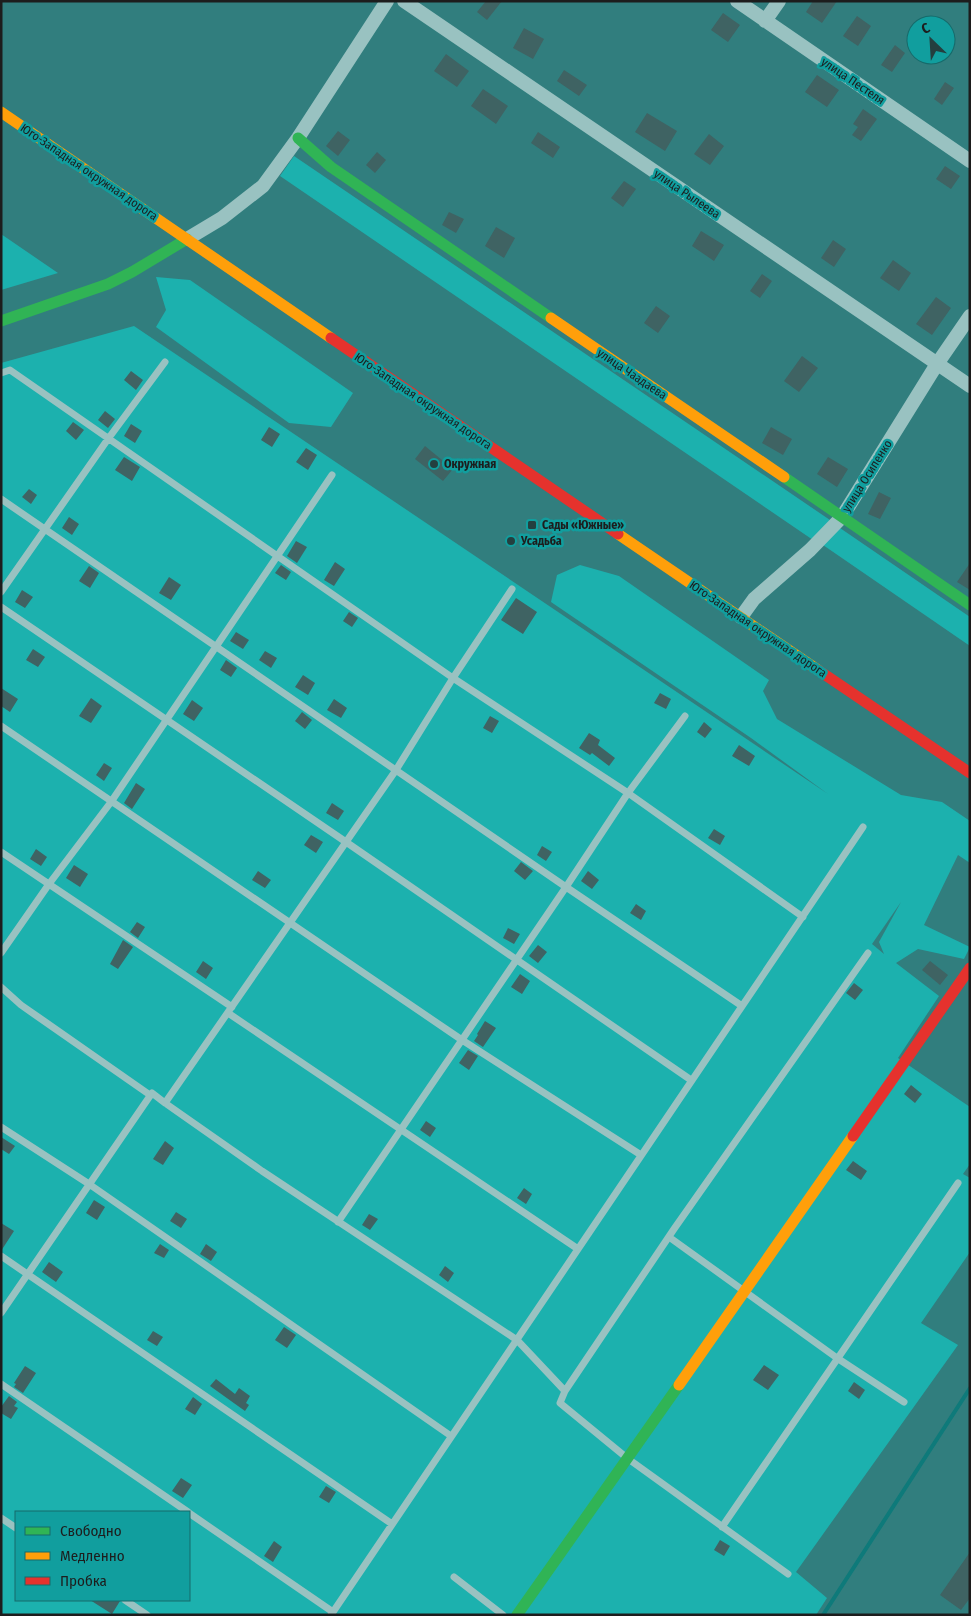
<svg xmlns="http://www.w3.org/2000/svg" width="971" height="1616" font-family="'Fira Sans Condensed',sans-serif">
<rect width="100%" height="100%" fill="#317e7e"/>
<path fill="#1cb1ae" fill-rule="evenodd" d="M294,156L830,520L813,540L280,176Z
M1,234L58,273L1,290Z
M156,277L190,280L353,393L331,427L289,423L156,327L166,310Z
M134,326L828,794L751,738L551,602L557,575L580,565L619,576L769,680L763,691L777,719L901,795L942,802L970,821V863L958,855L924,925L970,947L964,959L918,949L896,963L939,996L898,1058L970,1107V1164L963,1174L970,1178V1252L921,1323L958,1345L796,1572L827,1598L816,1615H1V363ZM901,902L879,942L884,954L872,944ZM16,1512H189V1600H16Z
M840,528L970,617V646L823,545Z"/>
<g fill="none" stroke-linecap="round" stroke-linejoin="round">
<path stroke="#0e7a7a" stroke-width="4" d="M823,1615L970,1388"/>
</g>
<path fill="#3f6363" d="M486,1H502L487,20L477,12Z
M813,1H837L822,23L806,12Z
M723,13L740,25L728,42L711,30Z
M857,16L871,26L858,46L843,36Z
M524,28L544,39L533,59L513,48Z
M895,45L905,53L892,72L881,65Z
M446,54L469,71L457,87L434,71Z
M564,70L587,85L579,96L557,81Z
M817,75L839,90L827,107L805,92Z
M945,82L954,88L942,105L934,99Z
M483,89L508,106L496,124L471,106Z
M863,109L877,119L861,141L852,135L858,127L853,124Z
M647,113L677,131L665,151L635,132Z
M338,131L350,140L338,156L326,146Z
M538,132L560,147L553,158L531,143Z
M709,134L724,146L710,165L694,154Z
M377,152L386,160L375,173L366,165Z
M945,166L960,176L951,189L936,179Z
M624,181L636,189L623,207L611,198Z
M449,212L464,219L456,233L442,225Z
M496,227L515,238L504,258L485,246Z
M701,231L724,245L714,261L692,246Z
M833,240L846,249L834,267L821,258Z
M893,260L911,273L899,291L880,278Z
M762,274L772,281L760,298L750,291Z
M936,297L951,308L932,335L916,324Z
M656,306L670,316L658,333L644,323Z
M802,356L818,368L799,392L784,381Z
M131,371L143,380L136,390L124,380Z
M105,411L115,419L108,428L98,420Z
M73,422L84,430L76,440L66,431Z
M131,424L142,431L135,443L124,436Z
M269,427L280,434L272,447L261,440Z
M771,427L792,439L783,455L762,443Z
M425,446L453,469L443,481L415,459Z
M306,448L317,455L308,470L296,462Z
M124,457L140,467L132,481L115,470Z
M828,457L848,469L837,487L817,474Z
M29,489L37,495L31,504L22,497Z
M879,492L891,498L880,519L868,514Z
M69,517L79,524L72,535L62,528Z
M296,541L307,547L297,563L287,556Z
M335,562L345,569L334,586L324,580Z
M970,563V590L957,582Z
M281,565L291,572L286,580L275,573Z
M89,566L99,573L90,588L79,581Z
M169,577L181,585L171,600L159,593Z
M22,590L33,597L25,608L15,602Z
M516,598L537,612L523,634L501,620Z
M349,612L358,618L352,627L343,621Z
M236,632L249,640L243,649L230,641Z
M33,649L45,657L38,667L26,660Z
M265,651L277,658L271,668L259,660Z
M226,660L237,668L231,677L220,670Z
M303,675L315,683L308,695L295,687Z
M1,688L18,699L10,712L1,706Z
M660,693L671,699L666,709L654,703Z
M91,698L102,706L91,723L79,716Z
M334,699L347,708L341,718L327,710Z
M192,700L203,708L194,721L183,714Z
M302,712L312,720L305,729L295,721Z
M490,716L499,721L492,733L483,728Z
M704,722L712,729L705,738L697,732Z
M589,733L600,740L598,745L615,758L609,766L592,753L590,755L579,748Z
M739,745L755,756L749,766L732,756Z
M104,763L112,768L104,781L96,775Z
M136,783L145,789L132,809L124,803Z
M332,803L344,811L338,820L326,813Z
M714,829L725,836L720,845L708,838Z
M311,835L323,842L316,853L304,845Z
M542,846L552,852L546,861L537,855Z
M36,849L47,857L41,866L30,859Z
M521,862L533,871L525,880L514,871Z
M74,865L88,874L80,887L66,878Z
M258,871L271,880L265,888L252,880Z
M588,871L599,880L592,889L581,881Z
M636,904L646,911L641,920L630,913Z
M137,922L145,927L138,938L130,932Z
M508,928L520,934L514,944L503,938Z
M123,940L133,947L118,969L110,964Z
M538,945L547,952L538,963L529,956Z
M203,961L213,968L206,979L196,972Z
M930,961L948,975L940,985L922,970Z
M520,974L530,981L522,994L511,987Z
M854,983L863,990L855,1000L846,993Z
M485,1021L496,1028L483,1047L474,1041L478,1035L477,1034Z
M468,1050L478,1056L469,1070L459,1063Z
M911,1085L922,1094L915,1103L904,1094Z
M426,1121L436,1128L430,1137L420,1130Z
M1,1137L15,1146L9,1154L1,1149Z
M165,1141L174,1148L163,1165L153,1159Z
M853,1161L867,1171L861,1180L846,1170Z
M524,1188L532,1194L526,1204L517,1198Z
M94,1200L105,1207L97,1220L86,1213Z
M176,1212L187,1219L181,1228L170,1221Z
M369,1214L378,1219L370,1230L362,1225Z
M1,1223L14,1231L1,1251Z
M160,1244L169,1250L164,1258L154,1253Z
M206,1244L217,1252L211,1261L200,1254Z
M49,1262L63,1272L56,1282L42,1272Z
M445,1266L454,1273L448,1282L439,1275Z
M284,1327L296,1335L287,1348L275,1340Z
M153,1331L163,1337L157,1346L147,1340Z
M764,1365L779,1375L768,1390L753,1380Z
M25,1366L36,1373L23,1393L14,1387L16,1384L14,1383Z
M216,1379L235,1394L239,1388L250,1396L246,1403L249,1405L245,1411L210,1386Z
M854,1382L865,1390L859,1399L848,1391Z
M9,1396L17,1402L14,1406L18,1408L11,1419L1,1413V1407Z
M193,1397L202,1404L195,1415L185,1409Z
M181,1478L192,1485L183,1498L172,1491Z
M326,1486L336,1492L329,1503L319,1497Z
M720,1540L730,1546L724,1556L714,1550Z
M274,1541L282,1547L273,1562L264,1556Z
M970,1552V1598L961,1610L940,1595Z
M90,1600H120V1601L112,1614Z"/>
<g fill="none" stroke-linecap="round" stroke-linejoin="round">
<path stroke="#99c2c1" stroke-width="7" d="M1,373L10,370L453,678L628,793L803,917
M1,499L566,887L628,793L685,716
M1,592L108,439L165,362
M1,607L346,842L691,1080
M1,726L462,1040L641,1155
M1,852L232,1007
M1,953L49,884L111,802L332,475
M1,987L21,1005L150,1095
M228,1013L578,1249
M165,1103L262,1171L517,1340L565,1391L560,1403L627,1458L788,1574
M1,1127L89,1184L451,1436
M338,1222L566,887L742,1006
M669,1237L837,1358L904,1402
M1,1256L392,1524
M1,1313L152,1093L165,1103L396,770L453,678L512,589
M1,1384L188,1512
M565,1391L674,1229L868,953
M189,1513L333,1612
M1,1518L16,1528
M722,1527L958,1183
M454,1577L503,1615
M125,1600L147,1615
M331,1615L863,827"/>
<path stroke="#99c2c1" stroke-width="14" d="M404,1L970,386
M737,1L970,161
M765,21L779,1
M187,239L222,218L263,186L298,138L387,1
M741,617L754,599L810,550L842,517L937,364L970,316"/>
<path stroke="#30b455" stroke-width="11" d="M298,138L331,167L551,318
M1,321L108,284L132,272L187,239
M784,477L970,605
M517,1615L679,1385"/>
<path stroke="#ff9f0a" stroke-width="11" d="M1,112L331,338
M551,318L784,477
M618,534L818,670
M679,1385L853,1136"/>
<path stroke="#e5322d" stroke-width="11" d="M331,338L618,534
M818,670L970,773
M853,1136L970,968"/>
</g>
<g fill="#243f3f" stroke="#119e9e" stroke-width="2">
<circle cx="434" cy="464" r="5"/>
<rect x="527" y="520" width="10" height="10" rx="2.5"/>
<circle cx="511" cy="541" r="5"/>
</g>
<g text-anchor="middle" stroke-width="5" stroke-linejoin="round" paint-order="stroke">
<g font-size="12" fill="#1d1d1d" stroke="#119e9e">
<text transform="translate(853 81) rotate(34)" y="4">улица Пестеля</text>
<text transform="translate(89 172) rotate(34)" y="4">Юго-Западная окружная дорога</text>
<text transform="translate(687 194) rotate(34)" y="4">улица Рылеева</text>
<text transform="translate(632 374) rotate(34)" y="4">улица Чаадаева</text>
<text transform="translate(423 401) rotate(34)" y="4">Юго-Западная окружная дорога</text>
<text transform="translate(867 476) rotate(-58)" y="4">улица Осипенко</text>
<text transform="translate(758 629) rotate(34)" y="4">Юго-Западная окружная дорога</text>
</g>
<g font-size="12" font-weight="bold" fill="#1d1d1d" stroke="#119e9e" text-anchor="start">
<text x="444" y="468">Окружная</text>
<text x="542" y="529">Сады «Южные»</text>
<text x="521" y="545">Усадьба</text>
</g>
</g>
<rect width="971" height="1616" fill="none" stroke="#1d1d1d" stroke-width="5"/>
<rect x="15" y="1511" width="175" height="90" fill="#119e9e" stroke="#166a6a"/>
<rect x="25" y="1527" width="25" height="8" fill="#30b455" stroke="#166a6a"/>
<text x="60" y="1536" font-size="15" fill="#1d1d1d">Свободно</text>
<rect x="25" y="1552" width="25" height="8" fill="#ff9f0a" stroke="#166a6a"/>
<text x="60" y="1561" font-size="15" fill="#1d1d1d">Медленно</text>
<rect x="25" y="1577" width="25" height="8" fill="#e5322d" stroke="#166a6a"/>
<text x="60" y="1586" font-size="15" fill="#1d1d1d">Пробка</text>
<g transform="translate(931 40) rotate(335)"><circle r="24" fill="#119e9e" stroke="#166a6a"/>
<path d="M0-4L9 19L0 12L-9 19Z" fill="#243f3f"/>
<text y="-8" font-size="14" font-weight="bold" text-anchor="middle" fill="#1d1d1d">С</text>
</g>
</svg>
